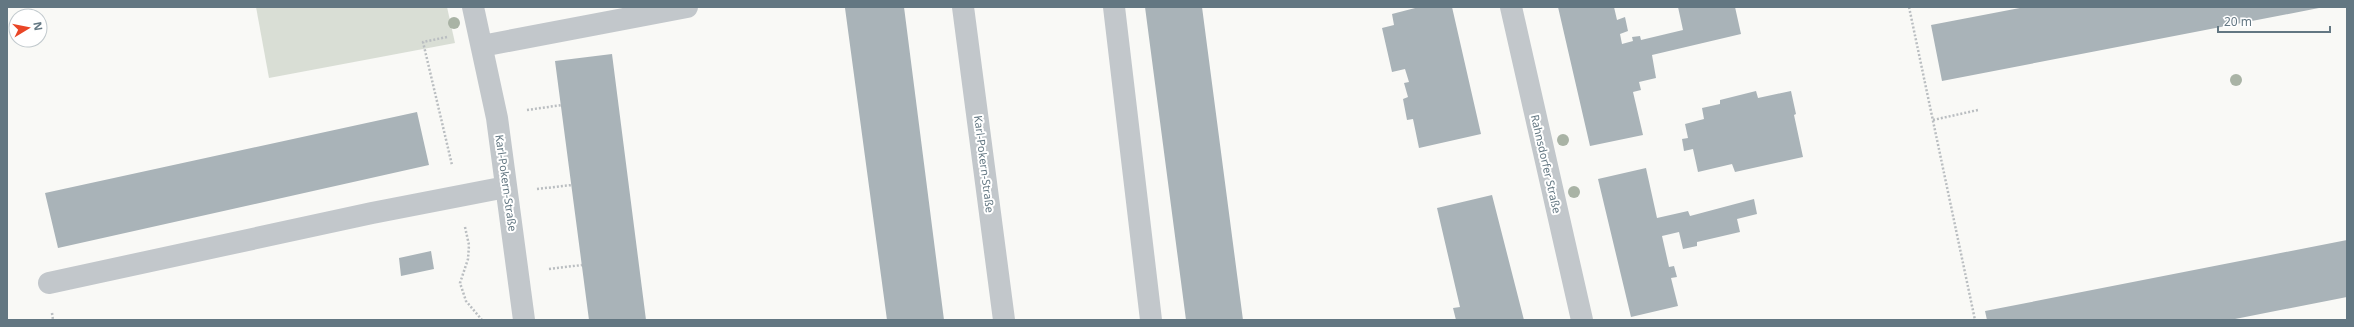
<svg xmlns="http://www.w3.org/2000/svg" width="2354" height="327" font-family="'Noto Sans',sans-serif">
<rect width="100%" height="100%" fill="#f9f9f6"/>
<path fill="#d9ded5" d="M256,7H447L455,43L269,78Z"/>
<path fill="#a9b3b8" d="M854,7H904L944,320H887L845,8Z
M1145,7H1202L1243,320H1186Z
M1419,7H1452L1481,134L1419,148L1413,119L1407,120L1403,99L1408,97L1404,83L1409,82L1405,69L1392,72L1382,28L1394,25L1392,14Z
M1558,7H1614L1617,20L1625,17L1628,31L1620,34L1622,44L1633,41L1632,37L1640,36L1641,40L1683,30L1678,7H1735L1741,34L1652,55L1656,78L1639,82L1641,90L1633,92L1643,135L1590,146Z
M2025,7H2319V8L1942,81L1931,25Z
M612,54L646,320H589L555,61Z
M1756,91L1758,98L1791,91L1796,114L1794,115L1803,157L1735,172L1732,164L1698,172L1693,149L1684,151L1682,139L1688,138L1685,124L1704,119L1702,108L1720,104V100Z
M417,112L429,165L58,248L45,193Z
M1646,168L1657,218L1688,211L1690,216L1754,199L1757,214L1737,219L1740,232L1697,242V246L1683,249L1679,232L1662,236L1669,267L1674,266L1677,277L1671,278L1678,306L1631,317L1598,179Z
M1492,195L1524,320H1456L1453,308L1460,307L1437,208Z
M2347,240V297L2230,320H1987L1985,311Z
M431,251L434,269L401,276L399,258Z"/>
<g fill="none" stroke-linecap="round" stroke-linejoin="round">
<path stroke="#babec1" stroke-width="2.5" stroke-dasharray="2 2" stroke-linecap="butt" d="M1909,7L1975,320
M447,37L423,42L452,165
M527,110L562,105
M1933,120L1978,110
M537,189L572,185
M465,227L469,245L468,259L460,283L466,301L482,320
M549,269L582,265
M52,313L53,320"/>
<path stroke="#c2c7cb" stroke-width="22" d="M473,7L497,118L524,320
M963,7L1004,320
M1114,7L1151,320
M1511,7L1582,320
M482,46L687,7
M49,283L372,213L506,187"/>
</g>
<g fill="#a9b3a5">
<circle cx="454" cy="23" r="6"/>
<circle cx="2236" cy="80" r="6"/>
<circle cx="1563" cy="140" r="6"/>
<circle cx="1574" cy="192" r="6"/>
</g>
<g text-anchor="middle" stroke-width="4" stroke-linejoin="round" paint-order="stroke">
<g font-size="11" fill="#637782" stroke="#fff">
<text transform="translate(984 164) rotate(83)" y="4">Karl-Pokern-Straße</text>
<text transform="translate(1546 164) rotate(77)" y="4">Rahnsdorfer Straße</text>
<text transform="translate(506 183) rotate(82)" y="4">Karl-Pokern-Straße</text>
</g>
</g>
<rect width="2354" height="327" fill="none" stroke="#637782" stroke-width="16"/>
<g transform="translate(28 28) rotate(80)"><circle r="19" fill="#ffffff" stroke="#c1c9cd"/>
<path d="M0-3L7 15L0 10L-7 15Z" fill="#e94526"/>
<text y="-6" font-size="11" font-weight="bold" text-anchor="middle" fill="#637782">N</text>
</g>
<path d="M2218 26v6h112v-6" fill="none" stroke="#637782" stroke-width="2"/>
<text x="2224" y="26" font-size="12" fill="#637782" stroke="#ffffff" stroke-width="3" paint-order="stroke">20 m</text>
</svg>
